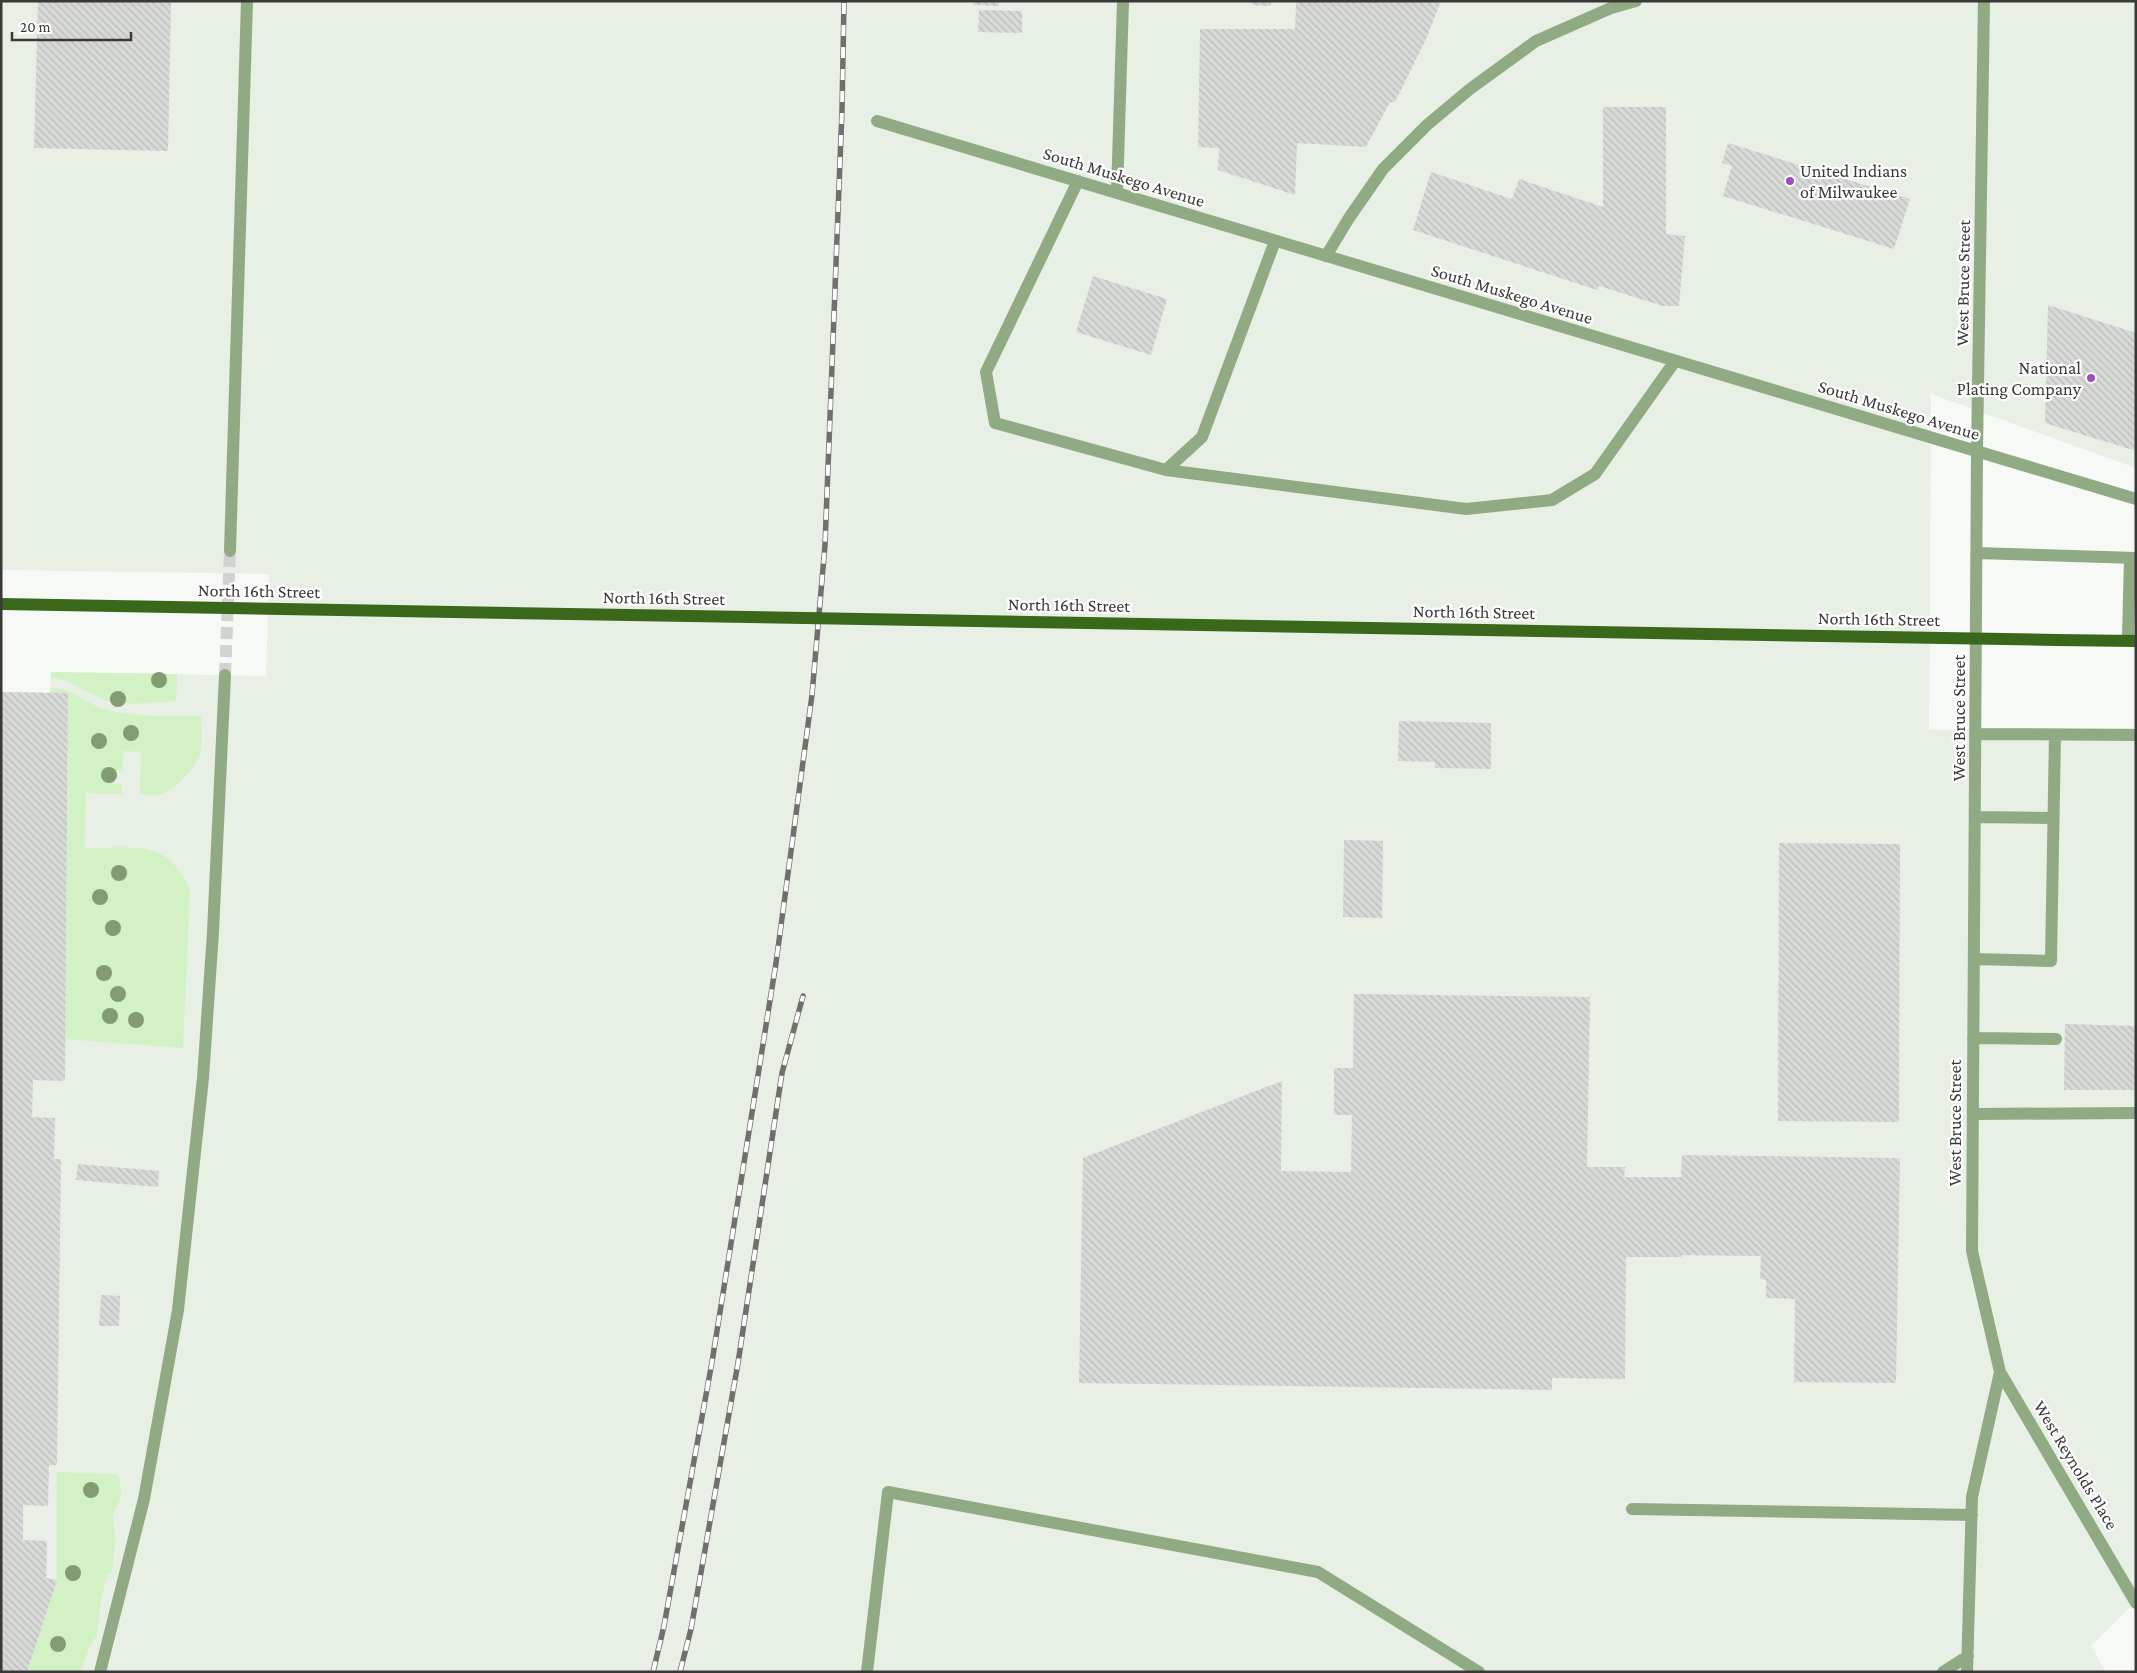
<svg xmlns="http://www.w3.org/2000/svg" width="2137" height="1673" font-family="'Crimson Pro',serif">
<defs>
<pattern id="building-back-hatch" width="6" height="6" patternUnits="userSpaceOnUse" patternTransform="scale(1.25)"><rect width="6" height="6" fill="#d8dad7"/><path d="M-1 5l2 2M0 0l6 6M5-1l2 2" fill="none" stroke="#babcb9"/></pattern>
</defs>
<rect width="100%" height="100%" fill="#f7f9f6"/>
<path fill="#e8efe5" d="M1,1H2136V468L1931,394L1929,730L2136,728V1602L2091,1646L2106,1672H1V692L50,693L51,672L266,676L269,574L1,570Z"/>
<path fill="#d2f1c4" d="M51,672L177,674L176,701C153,702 128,707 105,700C85,693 72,679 51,678Z
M51,688C75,688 82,702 104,709C134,718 170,715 201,716C201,728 203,741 200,752C196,769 176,789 160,794C153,796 147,795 140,794L141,752L123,751L122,770H112V784H122V794L86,793L85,848C134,849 167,837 190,890L183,1048L66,1039L68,693H51Z
M57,1472L117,1474L120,1480L121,1498L113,1513L115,1543L112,1572L108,1574L101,1598L97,1635L89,1647L81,1672H27L57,1580Z"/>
<path fill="url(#building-back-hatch)" d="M38,1H171L168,151L34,148Z
M974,1H999V6L974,5Z
M1252,1H1271V6L1252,5Z
M1296,1H1441L1426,39L1395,102H1390L1366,147L1297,143L1295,195L1218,170L1219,148L1198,147L1200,29H1295Z
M979,10L1022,11V33L978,32Z
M1603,107H1666V234L1685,236L1679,306H1663L1599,286L1597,290L1413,230L1431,172L1512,199L1519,179L1603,207Z
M1728,143L1910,199L1894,249L1723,196L1732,166L1722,163Z
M1093,276L1167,299L1151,355L1076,332Z
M2048,305L2136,333V451L2045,423Z
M1,692L68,693L65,1081L33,1080L32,1117L55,1118L54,1159H61L57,1465H49L48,1506L23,1505V1540L47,1541L46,1578L57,1580L27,1672H1Z
M1399,721L1491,723V769L1435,768V762L1398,761Z
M1344,840L1383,841L1382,918L1343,917Z
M1779,843L1900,844L1899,1122L1778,1121Z
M1354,994L1590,997L1587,1167H1625L1624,1177H1681L1682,1155L1900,1158L1896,1383L1794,1382L1795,1299L1766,1298V1280L1760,1279L1761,1256L1682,1255V1257H1626L1625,1379L1552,1378V1390L1079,1383L1083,1158L1282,1081L1281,1171L1351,1172L1352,1115H1334V1068H1353Z
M2065,1024L2136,1026V1090H2064Z
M78,1164L159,1171L158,1187L76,1180Z
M101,1295L120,1296L119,1326H99Z"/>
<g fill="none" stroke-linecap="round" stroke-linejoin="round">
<path stroke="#d1d3d0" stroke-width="12" stroke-dasharray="12 6" stroke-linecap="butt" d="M225,675L230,551"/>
<path stroke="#90ab83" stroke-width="12" d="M1984,1L1977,451L1972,1251L2000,1372L2136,1603
M877,121L2136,499
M1078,181L986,372L995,423L1166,470L1202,437L1275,241
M1117,193L1123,1
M1326,256L1349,218L1383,169L1427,125L1470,89L1536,41L1611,8L1636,1
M1166,470L1466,509L1552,500L1595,474L1675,361
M230,551L247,1
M1977,553L2136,558
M2128,636L2130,558
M1976,734L2136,735
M1975,817L2053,818
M1974,959L2051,961L2055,735
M1973,1038L2056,1039
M1973,1114L2134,1113
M1632,1509L1972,1515
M100,1672L144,1499L178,1310L203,1078L213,932L225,675
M867,1672L888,1492L1318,1572L1479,1672
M1943,1672L1968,1656
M1967,1672L1972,1497L2000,1372"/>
<path stroke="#39681a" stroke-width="12" d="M2056,640L2136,641"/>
<defs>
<path id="rail" d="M653,1672L664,1626L712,1362L776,963L812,695L825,545L842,110L844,1
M680,1672L691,1629L738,1363L782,1073L803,996"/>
</defs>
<use href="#rail" stroke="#6f706e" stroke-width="5.5"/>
<use href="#rail" stroke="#fff" stroke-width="4" stroke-dasharray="11" stroke-linecap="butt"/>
<path stroke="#39681a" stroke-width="12" d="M1,604L2056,640"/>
</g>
<g fill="#829b6f">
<circle cx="159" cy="680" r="8"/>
<circle cx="118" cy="699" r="8"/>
<circle cx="131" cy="733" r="8"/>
<circle cx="99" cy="741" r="8"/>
<circle cx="109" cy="775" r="8"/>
<circle cx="119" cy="873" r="8"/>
<circle cx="100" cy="897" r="8"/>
<circle cx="113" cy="928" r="8"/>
<circle cx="104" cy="973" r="8"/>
<circle cx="118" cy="994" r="8"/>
<circle cx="110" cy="1016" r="8"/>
<circle cx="136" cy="1020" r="8"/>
<circle cx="91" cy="1490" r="8"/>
<circle cx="73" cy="1573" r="8"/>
<circle cx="58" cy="1644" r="8"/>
</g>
<g fill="#9f4ebe" stroke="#fff" stroke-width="2">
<circle cx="1790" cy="181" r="5"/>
<circle cx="2091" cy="378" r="5"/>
</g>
<g text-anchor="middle" stroke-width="4.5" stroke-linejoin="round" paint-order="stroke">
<g font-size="18" fill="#393a38" stroke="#fff" text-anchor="start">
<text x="1800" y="177">United Indians<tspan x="1800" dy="21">of Milwaukee</tspan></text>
<text x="2081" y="374" text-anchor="end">National<tspan x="2081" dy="21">Plating Company</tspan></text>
</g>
<g font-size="18" fill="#393a38" stroke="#fff">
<text transform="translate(1124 177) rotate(17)" y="6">South Muskego Avenue</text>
<text transform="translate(1963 283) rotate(-89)" y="6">West Bruce Street</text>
<text transform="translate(1512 294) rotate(17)" y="6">South Muskego Avenue</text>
<text transform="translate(1899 410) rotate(17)" y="6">South Muskego Avenue</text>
<text transform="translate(259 591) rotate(1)" y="6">North 16th Street</text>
<text transform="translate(664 598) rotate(1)" y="6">North 16th Street</text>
<text transform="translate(1069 605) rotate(1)" y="6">North 16th Street</text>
<text transform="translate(1474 612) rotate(1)" y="6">North 16th Street</text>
<text transform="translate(1879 619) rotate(1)" y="6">North 16th Street</text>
<text transform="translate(1959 718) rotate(-90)" y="6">West Bruce Street</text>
<text transform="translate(1955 1123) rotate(-90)" y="6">West Bruce Street</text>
<text transform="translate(2076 1465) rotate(59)" y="6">West Reynolds Place</text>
</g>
</g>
<rect width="2137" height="1673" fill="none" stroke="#393a38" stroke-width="5"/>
<path d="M12 32v8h119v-8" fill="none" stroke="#393a38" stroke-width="2.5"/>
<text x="20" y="32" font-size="15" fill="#393a38" stroke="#ffffff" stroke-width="4" paint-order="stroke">20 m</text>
</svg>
